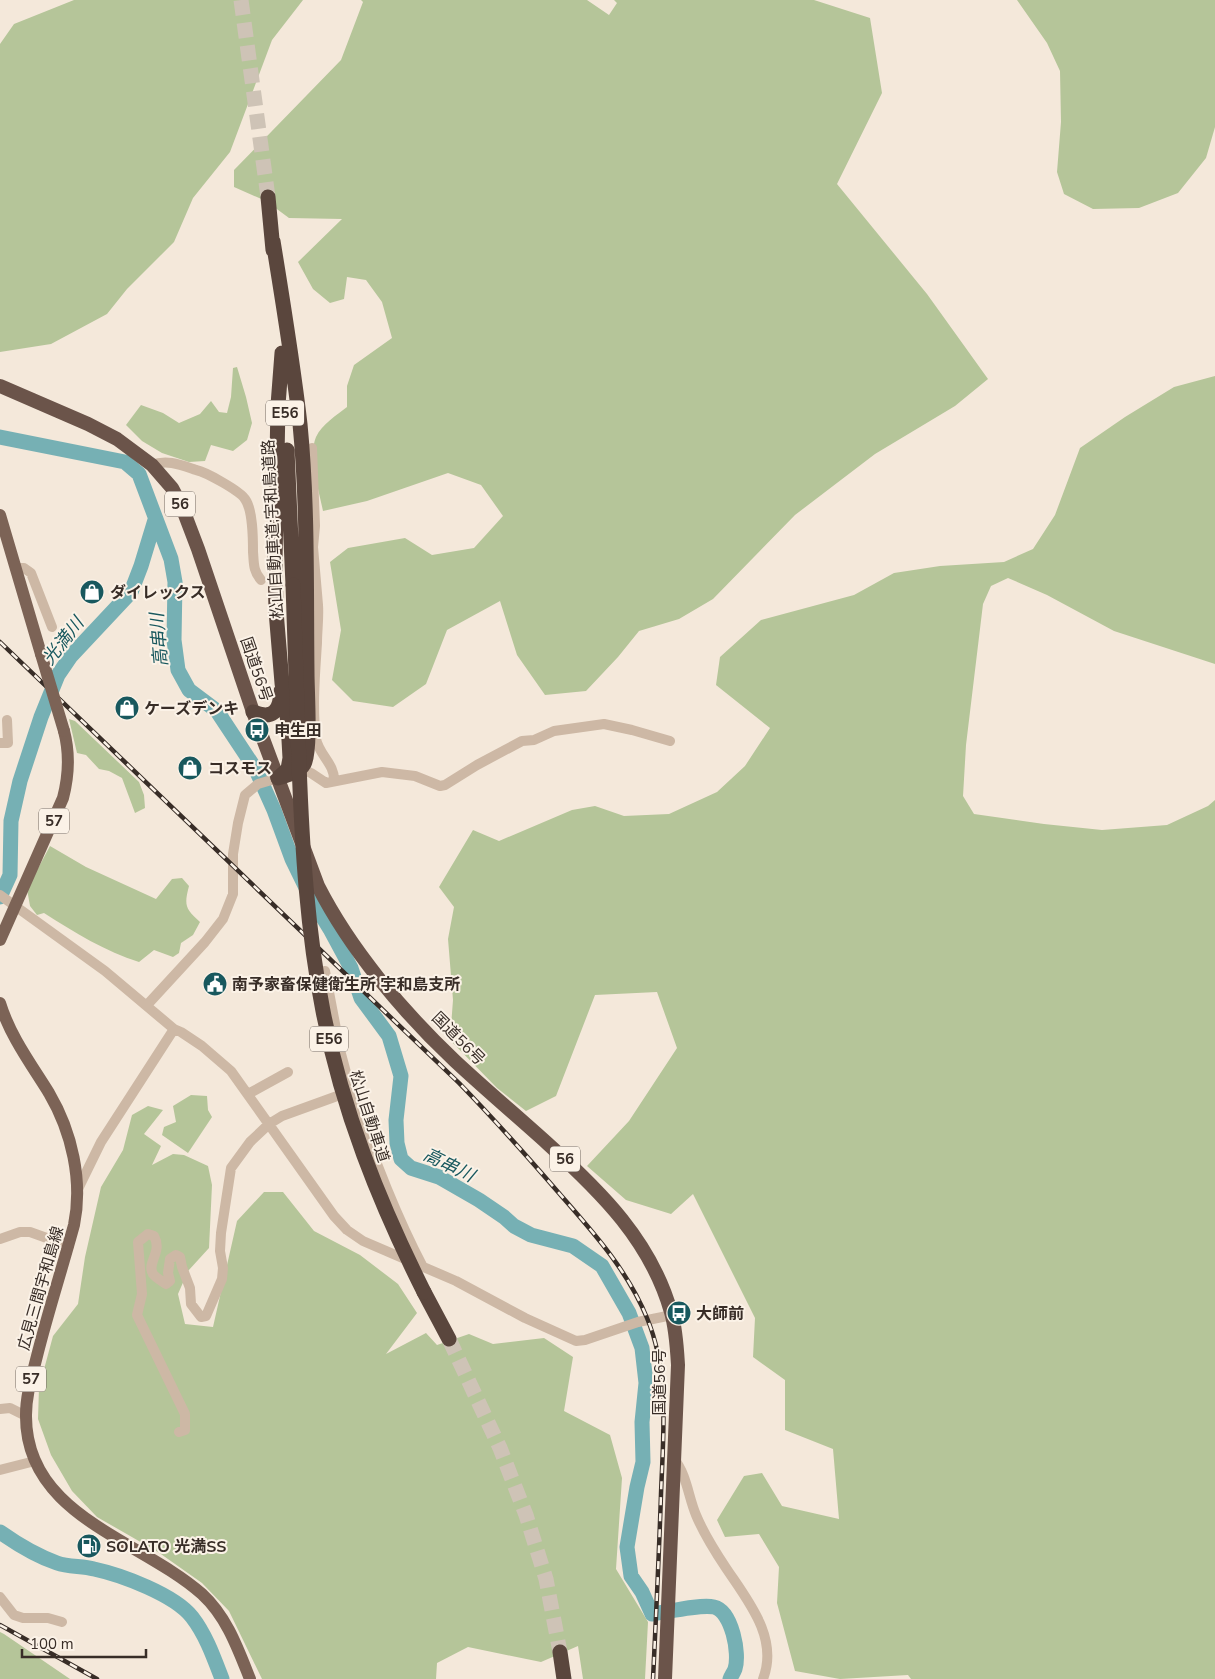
<svg xmlns="http://www.w3.org/2000/svg" width="1215" height="1679" font-family="'Nunito Sans','Noto Sans JP',sans-serif">
<rect width="100%" height="100%" fill="#f4e8da"/>
<path fill="#b5c599" d="M74,0H303L272,40L230,152L193,198L174,242L127,289L107,314L51,344L0,352V44L14,24Z
M361,0H587L609,15L617,3L614,0H814L870,18L882,93L837,184L927,294L988,379L955,406L875,454L795,515L713,599L679,619L639,631L618,657L586,691L545,695L517,655L500,601L447,630L426,684L393,707L353,701L332,680L341,630L330,562L348,548L405,538L432,555L474,548L503,516L481,485L448,473L367,501L323,511C319,491 308,455 316,437C322,424 337,415 347,407V386L354,365L392,338L382,302L366,280L347,277L344,299L330,303L313,289L298,262L342,219L289,218L266,201L234,187V170L341,60L363,2Z
M1017,0H1215V127L1206,158L1178,193L1139,208L1093,209L1064,194L1057,172L1061,122L1060,71L1047,43Z
M237,367L246,397L252,423L247,440L233,451L211,445L205,461L189,462L162,453L142,441L126,425L141,405L163,413L179,423L200,414L211,401L219,412L227,413L231,397L233,368Z
M1215,376V664L1114,631L1047,595L1008,578L991,586L983,604L966,745L963,796L974,814L1044,824L1102,830L1167,825L1208,806L1215,800V1679H911L908,1675L840,1679L795,1671L777,1603L779,1567L759,1534L725,1537L717,1520L744,1476L762,1473L782,1506L839,1519L833,1449L785,1430V1380L753,1357L755,1318L693,1194L671,1214L626,1200L587,1166L629,1121L677,1048L657,992L595,995L556,1096L526,1111L497,1088L450,1040L453,1000L448,939L454,907L439,887L473,830L499,841L572,810L595,806L624,816L669,814L717,792L745,766L770,728L716,685L720,657L761,620L854,595L894,573L940,566L1004,562L1033,549L1055,515L1080,448L1125,417L1174,387Z
M69,719L75,721L139,782L144,795L145,808L135,813L122,778L109,771L99,769L86,755L77,753Z
M50,846L86,867L156,899L172,879L182,878L189,886C184,905 185,909 200,922L193,935L181,943L179,953L173,957L154,950L139,962C106,952 74,932 44,913L37,915L30,906L27,889Z
M191,1095L207,1096L208,1110L212,1117L188,1153L162,1135L164,1127L176,1122L173,1106Z
M148,1106L163,1110L144,1134L161,1146L152,1165L173,1154L184,1155L208,1166L212,1185L209,1248L188,1271L178,1294L185,1324L213,1327L237,1221L264,1192H283L314,1231L360,1255L398,1284L417,1313L386,1354L426,1333L437,1345L469,1334L493,1344L544,1338L573,1357L564,1411L610,1435L622,1478L616,1569L648,1622L645,1679H583L578,1646L541,1662L468,1647L437,1663L436,1679H262L229,1611L202,1583L158,1552L97,1517L72,1491L51,1455L38,1419L39,1388L53,1336L78,1304L85,1257L101,1187L123,1150L132,1115Z
M0,1632L4,1634L70,1679H0Z"/>
<g fill="none" stroke-linecap="round" stroke-linejoin="round">
<path stroke="#76b0b4" stroke-width="15" d="M0,437L125,462L139,474L171,559L175,582L174,640L178,670L189,690L217,711L256,770L274,810L292,859L311,898L330,929L351,968L361,998L389,1036L401,1076L396,1120L397,1143L401,1159L411,1168L439,1177L479,1200L504,1217L514,1226L531,1235L573,1246L602,1266L629,1313L642,1348L646,1383L642,1422L643,1462L637,1487L627,1547L631,1576L642,1592L652,1614C668,1612 700,1604 714,1607C732,1611 740,1654 735,1669C734,1672 731,1676 730,1679
M0,897L10,875L11,821L20,781L41,717L58,675L71,656L131,592L141,566L155,520
M0,1532C17,1544 37,1556 57,1563C68,1567 82,1566 94,1569C122,1575 175,1595 192,1617C206,1635 214,1658 222,1679"/>
<path stroke="#cec3b6" stroke-width="15" stroke-dasharray="15 8" stroke-linecap="butt" d="M241,0L268,197
M449,1339L500,1448L526,1515L546,1579L560,1652"/>
<path stroke="#cdb8a5" stroke-width="10" d="M312,448L315,526L313,547L318,605
M152,465C167,459 181,465 196,470C206,472 240,491 245,499C253,510 253,538 253,552C254,563 253,571 261,580
M16,568H24L31,573L52,627
M314,603L318,605C319,618 317,630 317,643C315,674 312,708 316,739C319,755 335,764 334,781
M0,743H8L7,720
M295,766L311,773L326,783L382,772L415,776L440,786L445,785L477,765L522,741L534,740L554,731L604,724L632,730L670,741
M0,895L105,971L174,1029L181,1032L202,1046L231,1071L334,1216L347,1230L363,1241L456,1281L525,1318L576,1341L585,1340L638,1322L672,1315
M325,971L340,1050L351,1091
M147,1005L205,942L223,919L233,894V854L238,823L245,795L258,784L278,778
M248,1094L288,1072
M77,1191L101,1142L174,1029
M0,1239L20,1232H30L69,1246
M0,1409L10,1408L26,1416
M179,1432L185,1430V1414L137,1315L142,1294L138,1242L148,1234L154,1236C163,1252 146,1263 153,1274C156,1278 162,1281 166,1284L170,1281L168,1273L170,1259L176,1255L180,1257L182,1267L190,1288L191,1304L201,1317L206,1316L222,1279L223,1268L220,1251L221,1233L231,1168L250,1142L269,1124L282,1116L351,1091C371,1151 393,1210 423,1267
M674,1459C687,1475 688,1496 696,1515C703,1532 716,1553 726,1568C748,1601 779,1638 763,1679
M0,1470L35,1461
M0,1597L14,1615L23,1618H48L62,1622"/>
<path stroke="#7c6356" stroke-width="12" d="M0,515L41,654
M0,940L63,798C69,775 70,754 64,731
M0,1003C10,1036 31,1064 49,1093C72,1132 83,1181 74,1225C62,1269 48,1312 37,1356C32,1376 26,1395 26,1415C25,1516 140,1539 202,1594C227,1617 238,1649 250,1679"/>
<path stroke="#6b544a" stroke-width="14" d="M0,386L88,424L117,439L152,465L172,488L182,507L198,549L253,712L318,886C350,949 403,1012 455,1061C485,1089 517,1116 548,1144C601,1192 651,1241 671,1312C676,1329 677,1348 678,1365L665,1679"/>
<path stroke="#5a463d" stroke-width="15" d="M268,197L273,250
M273,241C283,302 293,363 300,424C308,507 306,591 307,673C307,691 311,751 304,764C299,773 287,775 278,778
M287,450L293,585
M253,712C273,720 280,711 281,691
M278,778L288,769L290,758L288,722L282,683L276,611L275,561L278,405L282,353
M424,1292L449,1339
M560,1652L564,1679"/>
<defs>
<path id="rail" d="M0,642L459,1083C493,1118 526,1155 558,1192C592,1231 627,1269 647,1318C670,1373 663,1436 661,1494C659,1556 656,1617 653,1679
M0,1625L97,1679"/>
</defs>
<use href="#rail" stroke="#382d27" stroke-width="4.5"/>
<use href="#rail" stroke="#fbf2e7" stroke-width="2.5" stroke-dasharray="8" stroke-linecap="butt"/>
<path stroke="#7c6356" stroke-width="12" d="M41,654L64,731"/>
<path stroke="#5a463d" stroke-width="15" d="M293,585C295,644 297,704 299,763C302,846 307,930 323,1011C342,1110 379,1202 424,1292"/>
</g>
<defs>
<symbol id="shop-disc" viewBox="-11 -11 22 22"><circle r="9.5" fill="#18585e" stroke="#fbf2e7"/><path d="M-5-2.5h2.3a2.7 3.5 0 0 1 5.4 0H5L5.5 6h-11ZM-1.5-2.5h3a1.5 2.3 0 0 0-3 0Z" fill="#fff"/></symbol>
<symbol id="bus-disc" viewBox="-11 -11 22 22"><circle r="9.5" fill="#18585e" stroke="#fbf2e7"/><path d="M-5-6H5V4H4V6H2V4H-2V6H-4V4H-5ZM-3.5-4V0h7V-4ZM-3.5 1.2v1.5H-2V1.2ZM2 1.2v1.5H3.5V1.2Z" fill="#fff"/></symbol>
<symbol id="civic-disc" viewBox="-11 -11 22 22"><circle r="9.5" fill="#18585e" stroke="#fbf2e7"/><path d="M-.6-6.5H3V-4.5H.6V-3L4-1V1h2V6H-6V1h2V-1L-.6-3ZM-1.2 2.5V6h2.4V2.5Z" fill="#fff"/></symbol>
<symbol id="fuel-disc" viewBox="-11 -11 22 22"><circle r="9.5" fill="#18585e" stroke="#fbf2e7"/><path d="M-5.5-6h7V0h2V4h1.3V-2.5L3-4.5l.8-.8L6-3V5H2.5V1h-1V6h-7ZM-4.2-4.7v3.2H.2V-4.7Z" fill="#fff"/></symbol>
</defs>
<g fill-rule="evenodd">
<use href="#shop-disc" x="78" y="578" width="28" height="28"/>
<use href="#shop-disc" x="113" y="694" width="28" height="28"/>
<use href="#bus-disc" x="243" y="716" width="28" height="28"/>
<use href="#shop-disc" x="176" y="754" width="28" height="28"/>
<use href="#civic-disc" x="201" y="970" width="28" height="28"/>
<use href="#bus-disc" x="665" y="1299" width="28" height="28"/>
<use href="#fuel-disc" x="75" y="1532" width="28" height="28"/>
</g>
<g text-anchor="middle" stroke-width="4" stroke-linejoin="round" paint-order="stroke">
<g fill="#fbf2e7" stroke="#726861" stroke-width="1">
<rect x="266" y="400.5" width="38" height="25" rx="4"/>
<rect x="165" y="491.5" width="30" height="25" rx="4"/>
<rect x="39" y="808.5" width="30" height="25" rx="4"/>
<rect x="310" y="1026.5" width="38" height="25" rx="4"/>
<rect x="550" y="1146.5" width="30" height="25" rx="4"/>
<rect x="16" y="1366.5" width="30" height="25" rx="4"/>
</g>
<g font-size="15" font-weight="bold" fill="#382d27">
<text x="285" y="418">E56</text>
<text x="180" y="509">56</text>
<text x="54" y="826">57</text>
<text x="329" y="1044">E56</text>
<text x="565" y="1164">56</text>
<text x="31" y="1384">57</text>
</g>
<g font-size="16" fill="#382d27" stroke="#fbf2e7">
<text transform="translate(272 529) rotate(-93)" y="6">松山自動車道;宇和島道路</text>
<text transform="translate(257 669) rotate(71)" y="6">国道56号</text>
<text transform="translate(459 1038) rotate(45)" y="6">国道56号</text>
<text transform="translate(370 1116) rotate(72)" y="6">松山自動車道</text>
<text transform="translate(40 1288) rotate(-74)" y="6">広見三間宇和島線</text>
<text transform="translate(659 1382) rotate(-90)" y="6">国道56号</text>
</g>
<g font-size="16" font-weight="bold" fill="#382d27" stroke="#fbf2e7" text-anchor="start">
<text x="110" y="598">ダイレックス</text>
<text x="144" y="714">ケーズデンキ</text>
<text x="274" y="736">申生田</text>
<text x="208" y="774">コスモス</text>
<text x="232" y="990">南予家畜保健衛生所 宇和島支所</text>
<text x="696" y="1319">大師前</text>
<text x="106" y="1552">SOLATO 光満SS</text>
</g>
<g font-size="18" font-style="italic" fill="#18585e" stroke="#fbf2e7">
<text transform="translate(159 640) rotate(-95)" y="6">高串川</text>
<text transform="translate(63 641) rotate(-52)" y="6">光満川</text>
<text transform="translate(449 1165) rotate(26)" y="6">高串川</text>
</g>
</g>
<path d="M22 1649v8h124v-8" fill="none" stroke="#382d27" stroke-width="2.5"/>
<text x="30" y="1649" font-size="15" fill="#382d27" stroke="#fbf2e7" stroke-width="4" paint-order="stroke">100 m</text>
</svg>
